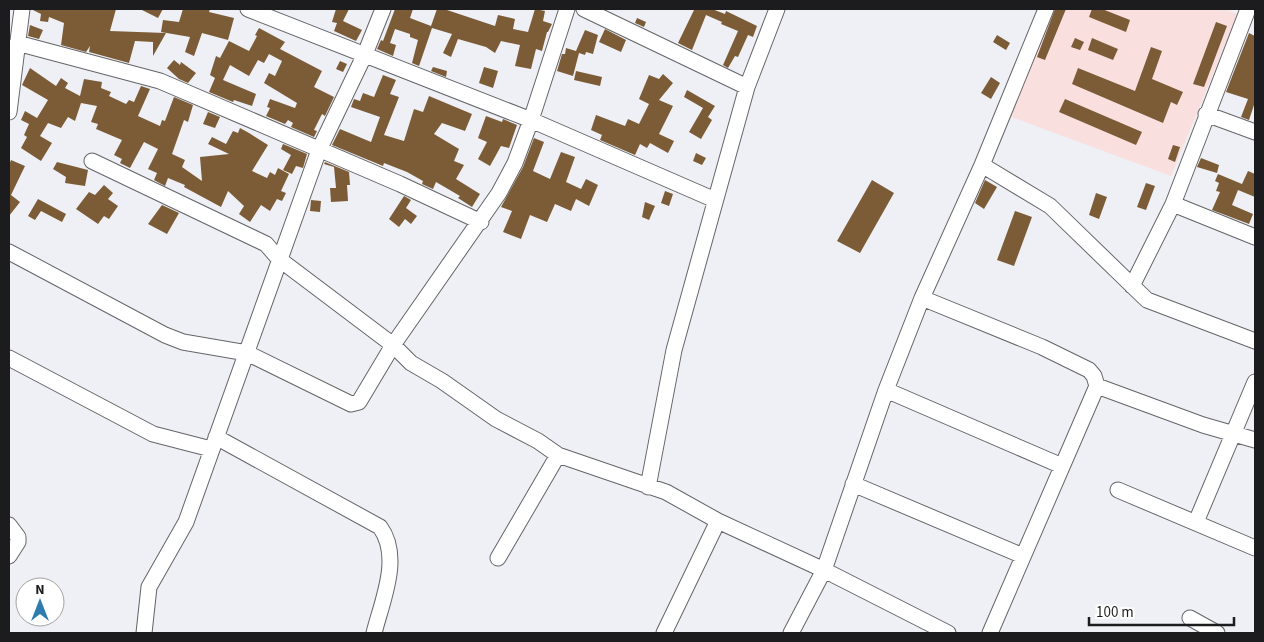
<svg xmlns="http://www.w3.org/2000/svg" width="1264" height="642" font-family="'Source Sans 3',sans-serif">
<rect width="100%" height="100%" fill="#eff0f5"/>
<path fill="#fadfdf" d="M1048,9H1224L1238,14L1171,176L1003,114Z"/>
<path fill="#7b5c37" d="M31,9H116L110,31L166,33L153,56V42L135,41L129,63L89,52L90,46L86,52L61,45L64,23L49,17L48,22L40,21L41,14Z
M140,9H163L158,18Z
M183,9H210L209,12L234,18L228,40L202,33L194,56L185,52L190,37L161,32L163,20L179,22Z
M336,9H349L343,21L362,30L356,41L334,31L337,23L332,22Z
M395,9H413L410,18L431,26L437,9H444L495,26L498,15L515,19L513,29L528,32L535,9L545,11L543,21L552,24L548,32H547L542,51L536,49L531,69L515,66L520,45L501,41L495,53L486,47L458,39L451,57L443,53L452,34L432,28L419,66L412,63L418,40L410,37V34L395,29L390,43L396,45L393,56L377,49L381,40L383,41Z
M691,9H712L725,14L726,11L757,26L753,37L748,35L738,57L735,56L728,68L723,65L738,31L721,24L722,22L706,15L692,50L678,43L694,10Z
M1055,9H1066L1045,60L1037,57Z
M1092,9H1102L1130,20L1126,32L1089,17Z
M637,18L646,22L644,27L635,23Z
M1216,22L1227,26L1204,87L1193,84Z
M30,25L43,30L39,39L28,36Z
M259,28L285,42L280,49L322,71L314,87L334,97L325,116L322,114L314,130L317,131L314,137L291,127L293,123L288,120L285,124L266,116L270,108L267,107L270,99L295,108L297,103L264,83L269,73L275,76L282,61L269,54L264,63L258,60L249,76L230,65L223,80L256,94L252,106L234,100L233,102L209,92L215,78L210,75L216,56L220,58L229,41L249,51L257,36L255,35Z
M605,29L626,40L621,52L599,42Z
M585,30L598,35L593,54L586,52L585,55L579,53L573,76L557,71L562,54H565L566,48L576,51Z
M1249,33L1255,36V102L1249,120L1241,117L1248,99L1226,92Z
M997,35L1010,43L1006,50L993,42Z
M1075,38L1084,42L1080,50L1071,47Z
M1092,38L1118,49L1113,60L1088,50Z
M1151,47L1162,51L1152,79L1183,92L1177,105L1171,102L1163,123L1072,84L1078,68L1135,91Z
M174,60L180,65L181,62L196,73L188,83L179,79L167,68Z
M340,61L347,64L343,72L336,69Z
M433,67L447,71L446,77L431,71Z
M484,67L498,71L493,88L479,83Z
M30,68L56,86L61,78L68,83L65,88L80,96L84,79L102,82L101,88L111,92L109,96L126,104L129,100L134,102L141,86L150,89L138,116L160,126L162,120L165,121L174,97L193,105L188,122L184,120L172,154L185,160L182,167L202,181L200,157L229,154L208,144L212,137L226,144L233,131L238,133L240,128L249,133L268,145L252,171L267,178L270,172L275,175L278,168L289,174L281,191L286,193L282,201L277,199L270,211L261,205L250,222L239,214L244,206L228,191L221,207L184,187L185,185L168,178L165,186L154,180L157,173L148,169L158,149L144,142L130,168L120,163L122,159L114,155L122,140L96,129L98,124L91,122L97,106L81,103L75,121L68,117L61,128L48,123L40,136L52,143L41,161L21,148L27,137L24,135L29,124L21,120L25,111L37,118L48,100L22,85Z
M576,71L602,77L600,86L574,80Z
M663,74L673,83L659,100L673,106L659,134L674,141L668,153L650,143L647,148L640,144L635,155L600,140L602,135L591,130L596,115L625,126L628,119L639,124L649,104L639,99L649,75L659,79Z
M383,75L396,80L390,94L399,97L384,135L404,141L414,109L423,112L429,96L472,114L465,131L442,123L434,134L459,149L454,161L464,165L456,179L480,194L472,207L458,198L460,196L436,182L433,189L422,184L423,181L407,172L384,163L383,166L332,145L340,129L371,142L380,117L351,107L354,99L360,101L363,93L374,97Z
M991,77L1000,83L991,99L981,93Z
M687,90L715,106L708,117L712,120L701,139L689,132L703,108L684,97Z
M1065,99L1142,132L1136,145L1059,112Z
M208,112L220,117L215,128L203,124Z
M486,116L502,122L503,119L517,125L509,148L501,146L490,166L478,159L487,142L478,138Z
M534,138L544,142L533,171L550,179L561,152L575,157L566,182L581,189L586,179L598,185L589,206L576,199L571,211L555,204L547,222L530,215L521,239L503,232L512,211L501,207L523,167Z
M283,144L307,154L303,168L296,166L292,174L283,170L291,155L281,149Z
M1173,145L1180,147L1175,162L1168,159Z
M696,153L706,158L702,165L693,161Z
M1201,158L1219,165L1217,173L1197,167Z
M11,160L25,166L11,195L20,202L9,216V165Z
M57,162L88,170L85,186L65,183L66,177L53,169Z
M325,162L349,172L350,185H347L348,201L331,202L330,188H336L334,167L324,164Z
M1248,171L1255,174V197L1238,190L1232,205L1253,214L1249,224L1212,210L1220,192L1216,191L1219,183L1215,181L1218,174L1242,184Z
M872,180L894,193L860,253L837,241Z
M985,180L997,187L984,209L975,203Z
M1146,183L1155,186L1146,210L1137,207Z
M104,185L113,193L108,199L118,206L109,219L104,216L98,224L76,209L89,192L95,195Z
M665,191L673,194L669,206L661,203Z
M1096,193L1107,197L1099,219L1089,215Z
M404,196L411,200L406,208L417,216L411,224L405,219L399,227L389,219Z
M38,199L66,214L62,222L41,211L35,220L28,216Z
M311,200L321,201L320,212L310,211Z
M645,202L655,206L649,220L642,217Z
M162,205L179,213L167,234L148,224Z
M1015,211L1032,217L1014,266L997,260Z"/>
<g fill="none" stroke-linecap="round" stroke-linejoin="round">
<defs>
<path id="minor" d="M248,9L531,120L715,200
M584,9L747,87
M17,43L160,81L400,184L481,222
M9,112L22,9
M1206,114L1255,132
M92,161L266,244L279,259L393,345L411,363L442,381L496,419L538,441L558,455L666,492L718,521L824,570L948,633
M982,165L1050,206L1147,300L1255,341
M1173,204L1255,237
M9,252L165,335L183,342L247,353L351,404L359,402L393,345L499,193L515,163L531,120L567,9
M1132,286L1173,204L1248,9
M922,298L1042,347L1089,370L1094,376L1097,386L990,633
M9,358L153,434L211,449
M1097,386L1203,425L1255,440
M886,390L1062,466
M216,437L380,527C402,557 382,601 374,633
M853,484L1023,556
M648,487L674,350L747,87L777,9
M1118,490L1255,548
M1196,522L1255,382
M9,525L18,537V542L9,556
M498,558L558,455
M1190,618L1217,633
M144,633L149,587L186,522L319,150L365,54L383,9
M664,633L718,521
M791,633L824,570L886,390L922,298L982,165L1046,9"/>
</defs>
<use href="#minor" stroke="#646569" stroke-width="17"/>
<use href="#minor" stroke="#fff" stroke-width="15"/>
</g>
<rect width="1264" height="642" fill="none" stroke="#1c1c1e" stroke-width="20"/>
<g transform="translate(40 602)"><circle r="24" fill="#ffffff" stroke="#a4a4a5"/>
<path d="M0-4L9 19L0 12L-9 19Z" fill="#2e7bad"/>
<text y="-8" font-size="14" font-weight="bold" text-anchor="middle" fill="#1c1c1e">N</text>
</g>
<path d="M1089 617v8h145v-8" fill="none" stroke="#1c1c1e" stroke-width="2.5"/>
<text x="1096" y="617" font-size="15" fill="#1c1c1e" stroke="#ffffff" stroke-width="4" paint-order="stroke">100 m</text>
</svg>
